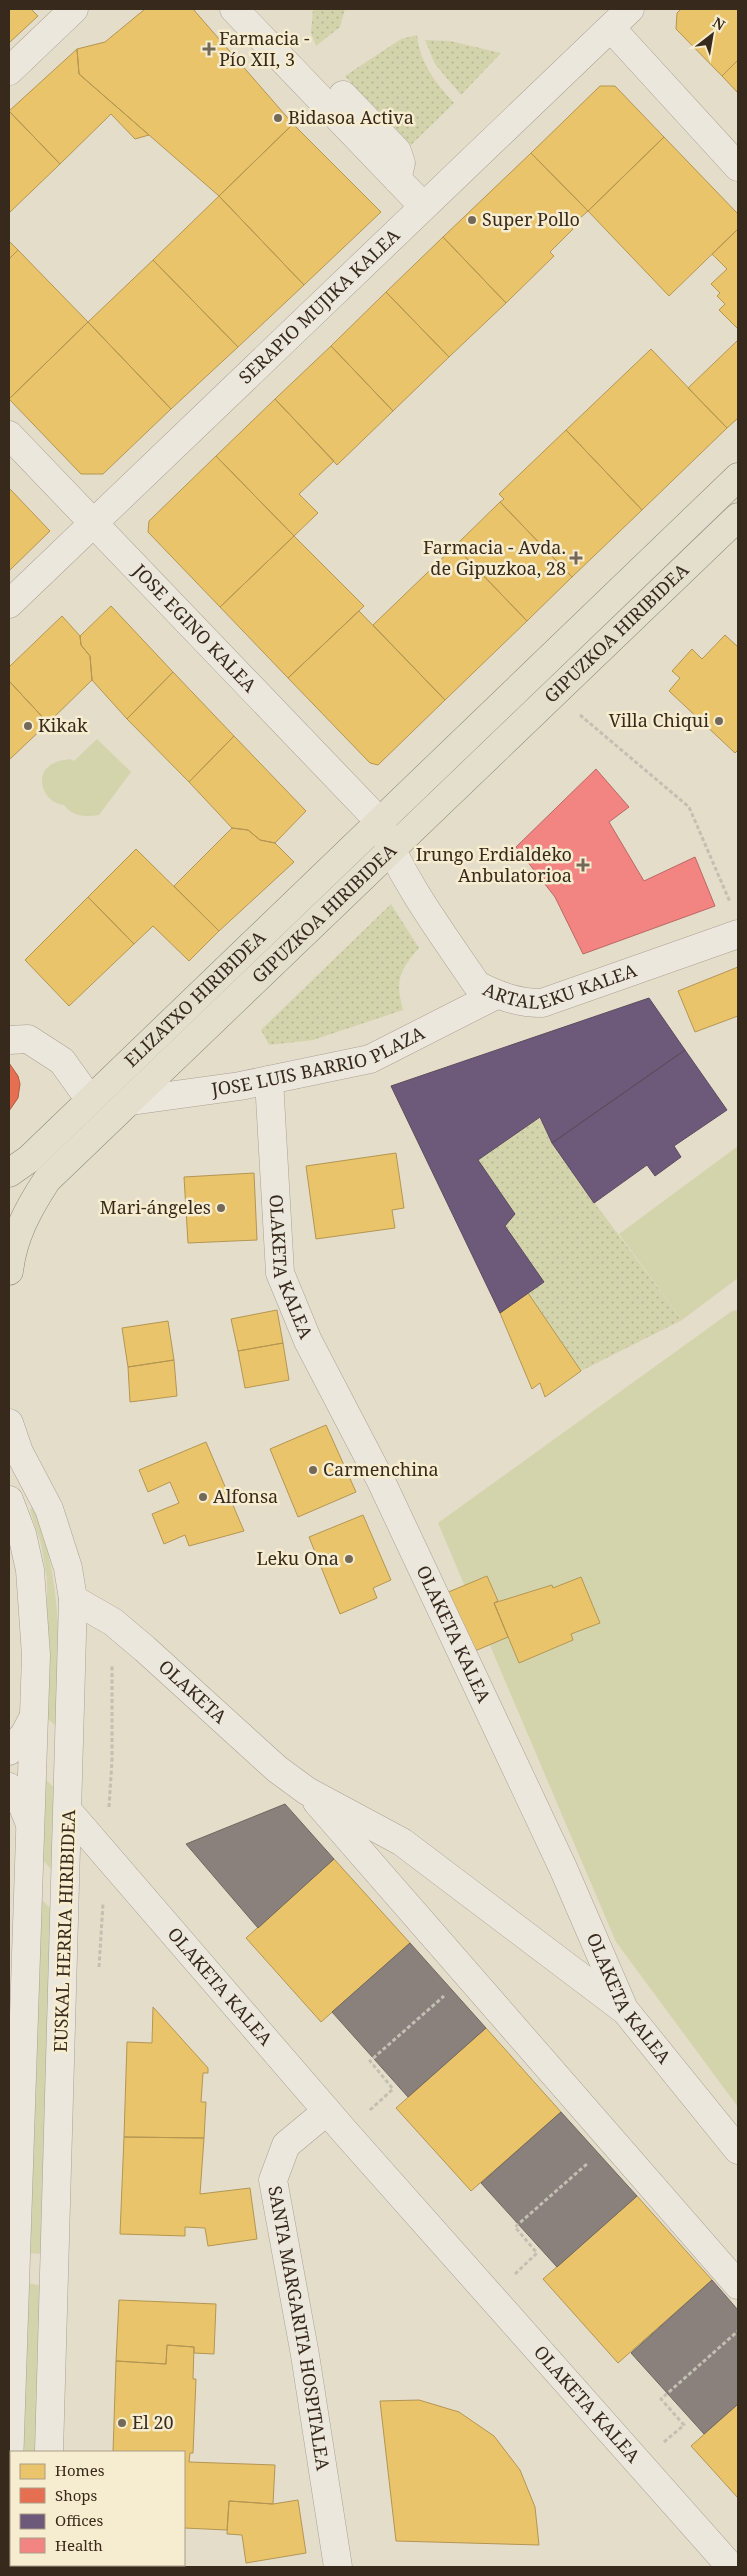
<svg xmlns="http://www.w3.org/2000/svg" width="747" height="2576" font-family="'Noto Serif',serif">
<defs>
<pattern id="garden-dots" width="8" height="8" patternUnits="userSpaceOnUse" patternTransform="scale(1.25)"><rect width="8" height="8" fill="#d3d4ac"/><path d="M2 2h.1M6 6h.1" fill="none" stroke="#b6b693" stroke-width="1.8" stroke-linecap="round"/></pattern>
</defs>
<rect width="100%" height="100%" fill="#e4ddca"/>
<path fill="#d3d4ac" d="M97,739L131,772L99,815C85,817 73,817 64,805C43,803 32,773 54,763C59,760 65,760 70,759L74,761Z
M738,1146V1278L682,1320L619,1234Z
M738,1310V2107L616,1942L438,1523L732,1311Z
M33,1506C63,1576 59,1656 61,1731L47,1718V1579L41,1544L30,1510Z
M46,1780L59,1792L57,1876L43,1860Z
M42,1900L56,1914L44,2254L29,2253Z
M27,2283L43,2286L36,2452H23Z"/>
<path fill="url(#garden-dots)" d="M313,9H345L340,27L316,46L311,33Z
M417,35C420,63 435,82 454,103L411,145L345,76L401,39Z
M425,40L450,41L501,53L461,95L435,64Z
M391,904L419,948C399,971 395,980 403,1010L313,1040L269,1045L261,1030Z
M540,1117L552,1143L594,1202L682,1320L581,1371L528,1293L543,1282L505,1226L515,1214L478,1160Z"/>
<path fill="#e9c46a" stroke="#b49653" d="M9,9H31L38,16L9,43Z
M145,9H193L293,124L219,196L79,74L77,49L105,42Z
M681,9H738V60L722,76L676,29L677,13Z
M77,49L79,74L149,135L135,139L111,114L60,164L9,111Z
M738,60V93L722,76Z
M600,86H615L664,137L588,211L531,153Z
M9,111L60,164L9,213Z
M293,124L381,212L304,285L219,196Z
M664,137L738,214V229L669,296L588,211Z
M531,153L588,211L571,226L573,229L550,252L554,256L506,303L443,237Z
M219,196L304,285L238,347L153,260Z
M738,229V329L719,310L725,304L717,296L720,293L711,284L727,269L712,254Z
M443,237L506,303L449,357L386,292Z
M9,241L18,250L9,259Z
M18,250L88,322L9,399V259Z
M153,260L238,347L171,409L88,322Z
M386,292L449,357L393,411L331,346Z
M88,322L171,409L103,474H81L9,399Z
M738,340V418L727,428L688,388Z
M331,346L393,411L337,465L275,399Z
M651,349L727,428L642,510L566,430Z
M275,399L334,461L299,494L318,513L294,536L216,456Z
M566,430L642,510L572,577L500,502L504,499L499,494Z
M216,456L294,536L220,607L148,532L149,521Z
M9,488L50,531L9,571Z
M500,502L572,577L527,621L455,546Z
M294,536L364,606L288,678L220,607Z
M455,546L527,621L445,700L373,625Z
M111,606L173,672L127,719L92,680L90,656L81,645L80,636Z
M359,611L445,700L378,765L370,763L288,678Z
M62,616L80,636L81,645L90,656L92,680L48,723L9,681V667Z
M725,635L738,647V750L735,753L669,691L680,678L672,671L692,649L702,659Z
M173,672L234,736L189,782L127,719Z
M9,681L48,723L9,760Z
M234,736L306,811L275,843L260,840L248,830L232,828L189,782Z
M232,828L248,830L260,840L275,843L294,862L219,931L174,886Z
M136,849L219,931L189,961L153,926L134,944L88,897Z
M88,897L134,944L69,1006L25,960Z
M738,967V1016L695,1032L678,991Z
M396,1153L404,1208L392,1210L395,1228L316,1239L306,1166Z
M254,1173L257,1240L188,1243L184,1177Z
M528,1293L581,1371L545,1397L540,1383L532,1389L500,1313Z
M277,1310L283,1343L238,1351L231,1319Z
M168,1321L174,1360L128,1367L122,1328Z
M283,1343L289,1380L245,1388L238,1351Z
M174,1360L177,1396L130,1402L128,1367Z
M326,1425L356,1492L298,1517L270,1449Z
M206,1442L244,1531L189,1546L185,1535L164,1544L152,1514L179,1503L170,1482L148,1492L139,1470Z
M363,1515L391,1580L373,1588L377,1598L340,1614L309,1537Z
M487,1576L498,1601L494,1603L508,1637L470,1653L446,1593Z
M581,1577L600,1623L571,1634L573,1640L519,1663L494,1603L552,1585L553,1588Z
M334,1859L410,1943L321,2022L246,1938Z
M153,2007L208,2068V2073H203L201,2102H206L204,2138L124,2137L127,2042L152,2043Z
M486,2028L561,2112L471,2191L396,2108Z
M124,2137L204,2138L200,2194L250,2188L257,2239L208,2246L205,2228L185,2227V2236L120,2234Z
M637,2196L712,2280L618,2363L543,2279Z
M119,2300L216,2304L214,2354L194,2353V2347L167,2345L166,2364L116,2361Z
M167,2345L194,2347L193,2379H196L193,2453H190L189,2462L275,2465L273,2504L229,2501L227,2530L184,2528V2452H113L116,2361L166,2364Z
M419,2400L459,2412L494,2436L520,2470L535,2507L539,2545L396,2541L380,2401Z
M738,2404V2498L691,2446Z
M298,2500L306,2553L246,2563L242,2535L227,2534L229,2501L273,2504Z"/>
<path fill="#e76f51" stroke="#b25a41" d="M9,1063L18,1076L20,1084L18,1098L9,1111Z"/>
<path fill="#6d597a" stroke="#5d4b5e" d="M649,998L685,1050L552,1143L540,1117L478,1160L515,1214L505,1226L544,1282L500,1313L391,1086Z
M685,1050L727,1110L674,1146L681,1157L655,1176L647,1165L594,1203L552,1143Z"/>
<path fill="#f28482" stroke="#ba6963" d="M596,769L629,807L609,822L644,881L695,857L715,906L583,954L555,897L516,847Z"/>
<path fill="#8a817c" stroke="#71675f" d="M285,1804L334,1859L258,1928L186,1844Z
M410,1943L486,2028L408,2097L332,2012Z
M561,2112L637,2196L557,2267L481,2183Z
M712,2280L738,2310V2404L704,2434L631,2353Z"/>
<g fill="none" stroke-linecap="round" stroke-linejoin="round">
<defs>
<g id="minor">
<path d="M234,9L423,206"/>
<path d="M611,28L738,167"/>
<path d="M9,71L74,9"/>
<path d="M343,95L397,151L401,163L397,179"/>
<path id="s1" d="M9,435L380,822C402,881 442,933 477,985C499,996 518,1003 542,1003L738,934"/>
<path id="s2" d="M9,604L630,9"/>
<path d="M9,1040L28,1039L62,1061L90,1100"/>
<path id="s3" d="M269,1080L280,1273L308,1341L381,1481L563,1868L624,2009L738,2150"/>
<path id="s4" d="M131,1101L240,1086L370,1059L496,995"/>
<path d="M9,1423L19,1452L49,1509L68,1568L73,1599L49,2452"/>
<path d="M9,1500L22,1534L30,1570L36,1655L9,2466"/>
<path id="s5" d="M73,1599L113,1622L145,1649L277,1769L307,1791L402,1842L623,2009"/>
<path d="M9,1751L24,1735L33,1718"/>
<path d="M9,1787L21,1802L30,1824"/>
<path d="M317,1802L738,2285"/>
<path id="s6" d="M68,1811L345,2132L731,2567"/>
<path id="s7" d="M327,2111L286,2145L273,2180L305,2355L338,2567"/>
<path d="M45,2567V2565"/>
</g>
<g id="major">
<path id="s8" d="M9,1173L29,1159L738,477"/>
<path id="s9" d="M9,1271C13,1237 28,1209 47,1180L738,517"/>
</g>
</defs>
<use href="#minor" stroke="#a9a194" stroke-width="29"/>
<use href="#major" stroke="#8e877a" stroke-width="29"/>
<path stroke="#c4beb3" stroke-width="3" stroke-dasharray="4 2.5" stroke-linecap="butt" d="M580,715L689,807L730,902
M109,1807L112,1760V1666
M99,1967L103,1904
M370,2110L393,2089L370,2061L444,1996
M515,2274L537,2253L515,2227L588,2163
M664,2442L684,2425L661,2399L738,2331
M84,2565V2567"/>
<use href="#minor" stroke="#ece7dc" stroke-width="28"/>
<use href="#major" stroke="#e4decd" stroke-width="28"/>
</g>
<g fill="#746959" stroke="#f6eccf" stroke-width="2">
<path d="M206.5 41.5h5v5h5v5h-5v5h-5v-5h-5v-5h5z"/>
<circle cx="278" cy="118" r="5"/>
<circle cx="472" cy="220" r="5"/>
<path d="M573.5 550.5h5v5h5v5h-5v5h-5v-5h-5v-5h5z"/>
<circle cx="719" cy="721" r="5"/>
<circle cx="28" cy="726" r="5"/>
<path d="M580.5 857.5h5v5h5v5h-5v5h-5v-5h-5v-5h5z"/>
<circle cx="221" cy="1208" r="5"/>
<circle cx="313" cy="1470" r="5"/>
<circle cx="203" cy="1497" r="5"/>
<circle cx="349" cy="1559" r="5"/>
<circle cx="122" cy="2423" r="5"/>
</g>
<g text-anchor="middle" stroke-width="5" stroke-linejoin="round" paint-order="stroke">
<g font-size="18" fill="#372a1c" stroke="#f6eccf" text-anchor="start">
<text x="219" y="45">Farmacia -<tspan x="219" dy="21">Pío XII, 3</tspan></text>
<text x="288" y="124">Bidasoa Activa</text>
<text x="482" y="226">Super Pollo</text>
<text x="566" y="554" text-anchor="end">Farmacia - Avda.<tspan x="566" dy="21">de Gipuzkoa, 28</tspan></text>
<text x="709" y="727" text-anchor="end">Villa Chiqui</text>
<text x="38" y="732">Kikak</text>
<text x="572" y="861" text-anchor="end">Irungo Erdialdeko<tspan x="572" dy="21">Anbulatorioa</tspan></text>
<text x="211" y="1214" text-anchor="end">Mari-ángeles</text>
<text x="323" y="1476">Carmenchina</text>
<text x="213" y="1503">Alfonsa</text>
<text x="339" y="1565" text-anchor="end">Leku Ona</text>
<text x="132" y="2429">El 20</text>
</g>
<g font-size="18" fill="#372a1c" stroke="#f6eccf">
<text dy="6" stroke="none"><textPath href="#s2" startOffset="430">SERAPIO MUJIKA KALEA</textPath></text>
<text dy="6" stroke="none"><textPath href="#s1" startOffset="268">JOSE EGINO KALEA</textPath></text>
<text dy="6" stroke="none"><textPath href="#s9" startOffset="889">GIPUZKOA HIRIBIDEA</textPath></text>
<text dy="6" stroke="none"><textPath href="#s9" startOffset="484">GIPUZKOA HIRIBIDEA</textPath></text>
<text dy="6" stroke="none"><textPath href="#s1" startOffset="814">ARTALEKU KALEA</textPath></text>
<text dy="6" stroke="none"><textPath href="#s8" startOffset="255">ELIZATXO HIRIBIDEA</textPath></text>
<text dy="6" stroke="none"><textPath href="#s4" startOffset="192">JOSE LUIS BARRIO PLAZA</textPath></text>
<text dy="6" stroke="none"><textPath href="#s3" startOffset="189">OLAKETA KALEA</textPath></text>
<text dy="6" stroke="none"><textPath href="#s3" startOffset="594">OLAKETA KALEA</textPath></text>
<text dy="6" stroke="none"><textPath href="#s5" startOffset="152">OLAKETA</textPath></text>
<text transform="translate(65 1931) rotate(-88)" y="6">EUSKAL HERRIA HIRIBIDEA</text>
<text dy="6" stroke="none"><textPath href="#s6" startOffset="232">OLAKETA KALEA</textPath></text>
<text dy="6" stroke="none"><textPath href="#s3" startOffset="999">OLAKETA KALEA</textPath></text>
<text dy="6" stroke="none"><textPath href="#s7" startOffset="241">SANTA MARGARITA HOSPITALEA</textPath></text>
<text dy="6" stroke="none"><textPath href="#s6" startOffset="788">OLAKETA KALEA</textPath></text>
</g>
</g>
<rect width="747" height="2576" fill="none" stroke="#372a1c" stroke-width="20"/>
<rect x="10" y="2451" width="175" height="115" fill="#f6eccf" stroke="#aa9e87"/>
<rect x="20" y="2464" width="25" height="15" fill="#e9c46a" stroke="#aa9e87"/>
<text x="55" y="2476" font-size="15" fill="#372a1c">Homes</text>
<rect x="20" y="2488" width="25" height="15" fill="#e76f51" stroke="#aa9e87"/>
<text x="55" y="2501" font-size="15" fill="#372a1c">Shops</text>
<rect x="20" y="2514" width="25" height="15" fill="#6d597a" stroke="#aa9e87"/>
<text x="55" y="2526" font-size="15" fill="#372a1c">Offices</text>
<rect x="20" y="2538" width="25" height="15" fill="#f28482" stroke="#aa9e87"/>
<text x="55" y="2551" font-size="15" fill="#372a1c">Health</text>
<g transform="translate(712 35) rotate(31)" stroke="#f6eccf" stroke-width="4" paint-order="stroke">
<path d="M0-4L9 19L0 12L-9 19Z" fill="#372a1c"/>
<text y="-8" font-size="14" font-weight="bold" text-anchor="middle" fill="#372a1c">N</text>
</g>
</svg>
